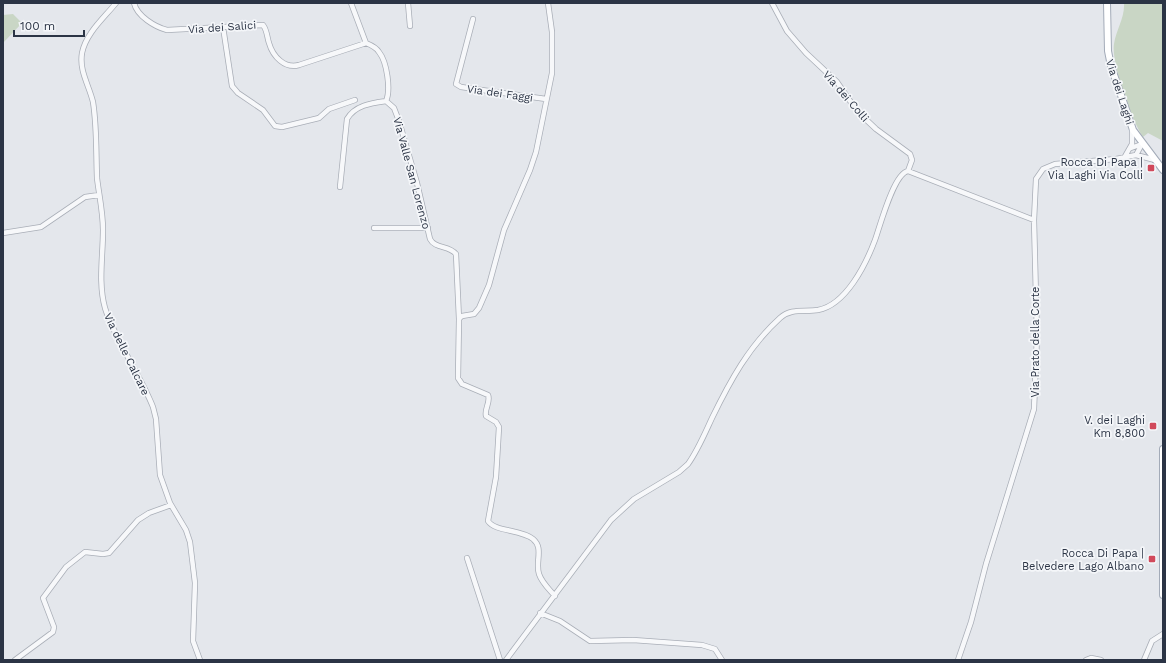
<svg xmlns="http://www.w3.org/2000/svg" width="1166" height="663" font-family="'Work Sans',sans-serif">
<rect width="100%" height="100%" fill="#e4e7ec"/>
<path fill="#c9d6c5" d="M1124,3H1163V141L1148,133L1143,137C1132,120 1111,64 1114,44C1116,30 1125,18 1124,3Z
M13,14L22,23L3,43V15Z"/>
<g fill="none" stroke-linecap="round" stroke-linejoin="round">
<defs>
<path id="minor" d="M116,3C104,18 86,33 82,53C79,71 89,85 93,102C97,127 96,153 97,178C99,195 103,212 103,230C103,256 98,283 105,308C115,340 140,374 153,407L156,419L160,475L170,503L186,530L190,542L195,583L193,641L200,660
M134,3C137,16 155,27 167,30L263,25C267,30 267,37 269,43C273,57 285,69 299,65L366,43
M351,3L366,43C371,45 376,47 379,52C387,62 391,90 386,101L394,108L399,121L417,183L430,239C435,249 449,245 456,254L459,319
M408,3L410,26
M548,3L552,32V73L536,152L530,170L504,230L489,285L479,308L474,314L462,316L459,319L458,378L462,384L488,395C491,402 484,409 486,416L496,422L499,427L496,477L488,521C495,532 521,529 533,539C544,548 535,562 539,574C542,583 549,589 555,596
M772,3L787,31L806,53L837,82L857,111L876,129L910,154L912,160L908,171
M473,19L456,84L461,87L546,99
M223,27L232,86L238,93L263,110L275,126L282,127L319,118L329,109L355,100
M1131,148L1142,144L1136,155
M1124,158L1132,144V130
M908,171L1034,220
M340,187L347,119C355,105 372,103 386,101
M374,228H428
M3,233L41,227L85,197L99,195
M467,558L500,660
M540,613L560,621L590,641L633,640L702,645L715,649L722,660
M15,660L53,632L54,627L43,598L66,567L85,552L103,554L109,553L138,520L149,513L171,505
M506,660L611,520L634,499L679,472L688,464C698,450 705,433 712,418C730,381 749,346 780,318C791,308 804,312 818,310C846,305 866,264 875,240C880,226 894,173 908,171
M958,660L971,622L986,564L1034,409L1037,336L1034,220L1036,179L1043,169L1055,164L1116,159L1136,155L1155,160
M1086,660L1091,658L1101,660
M1144,660L1152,641L1163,634"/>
<path id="major" d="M1107,3L1108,51L1111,66L1133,130L1163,170
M1163,449V595"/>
</defs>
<use href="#minor" stroke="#a9aeb7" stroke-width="6"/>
<use href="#major" stroke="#a3abb8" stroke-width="8"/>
<use href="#minor" stroke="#f7f8fa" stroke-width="4.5"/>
<use href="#major" stroke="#fff" stroke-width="6"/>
</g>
<g fill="#d1495b" stroke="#f4f6f9" stroke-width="1.5">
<rect x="1147" y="164" width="8" height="8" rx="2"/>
<rect x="1149" y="422" width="8" height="8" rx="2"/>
<rect x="1148" y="555" width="8" height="8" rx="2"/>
</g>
<g text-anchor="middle" stroke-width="3.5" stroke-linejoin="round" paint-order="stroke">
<g font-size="11" fill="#2b3445" stroke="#f4f6f9">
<text transform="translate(222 27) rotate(-4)" y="4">Via dei Salici</text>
<text transform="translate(1120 92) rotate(72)" y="4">Via dei Laghi</text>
<text transform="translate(500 93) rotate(8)" y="4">Via dei Faggi</text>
<text transform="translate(846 96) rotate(49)" y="4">Via dei Colli</text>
<text transform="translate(412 173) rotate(75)" y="4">Via Valle San Lorenzo</text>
<text transform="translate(1035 342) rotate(-90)" y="4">Via Prato della Corte</text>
<text transform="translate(127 354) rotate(64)" y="4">Via delle Calcare</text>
</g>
<g font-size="11" fill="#2b3445" stroke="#f4f6f9" text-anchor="end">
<text x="1143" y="166">Rocca Di Papa |<tspan x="1143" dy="13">Via Laghi Via Colli</tspan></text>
<text x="1145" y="424">V. dei Laghi<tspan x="1145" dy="13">Km 8,800</tspan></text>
<text x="1144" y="557">Rocca Di Papa |<tspan x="1144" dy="13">Belvedere Lago Albano</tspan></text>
</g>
</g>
<rect width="1166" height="663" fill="none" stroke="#2b3445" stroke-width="8"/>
<path d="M14 30v6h70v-6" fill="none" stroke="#2b3445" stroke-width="2"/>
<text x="20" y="30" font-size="12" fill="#2b3445" stroke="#f4f6f9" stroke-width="3" paint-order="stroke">100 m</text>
</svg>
